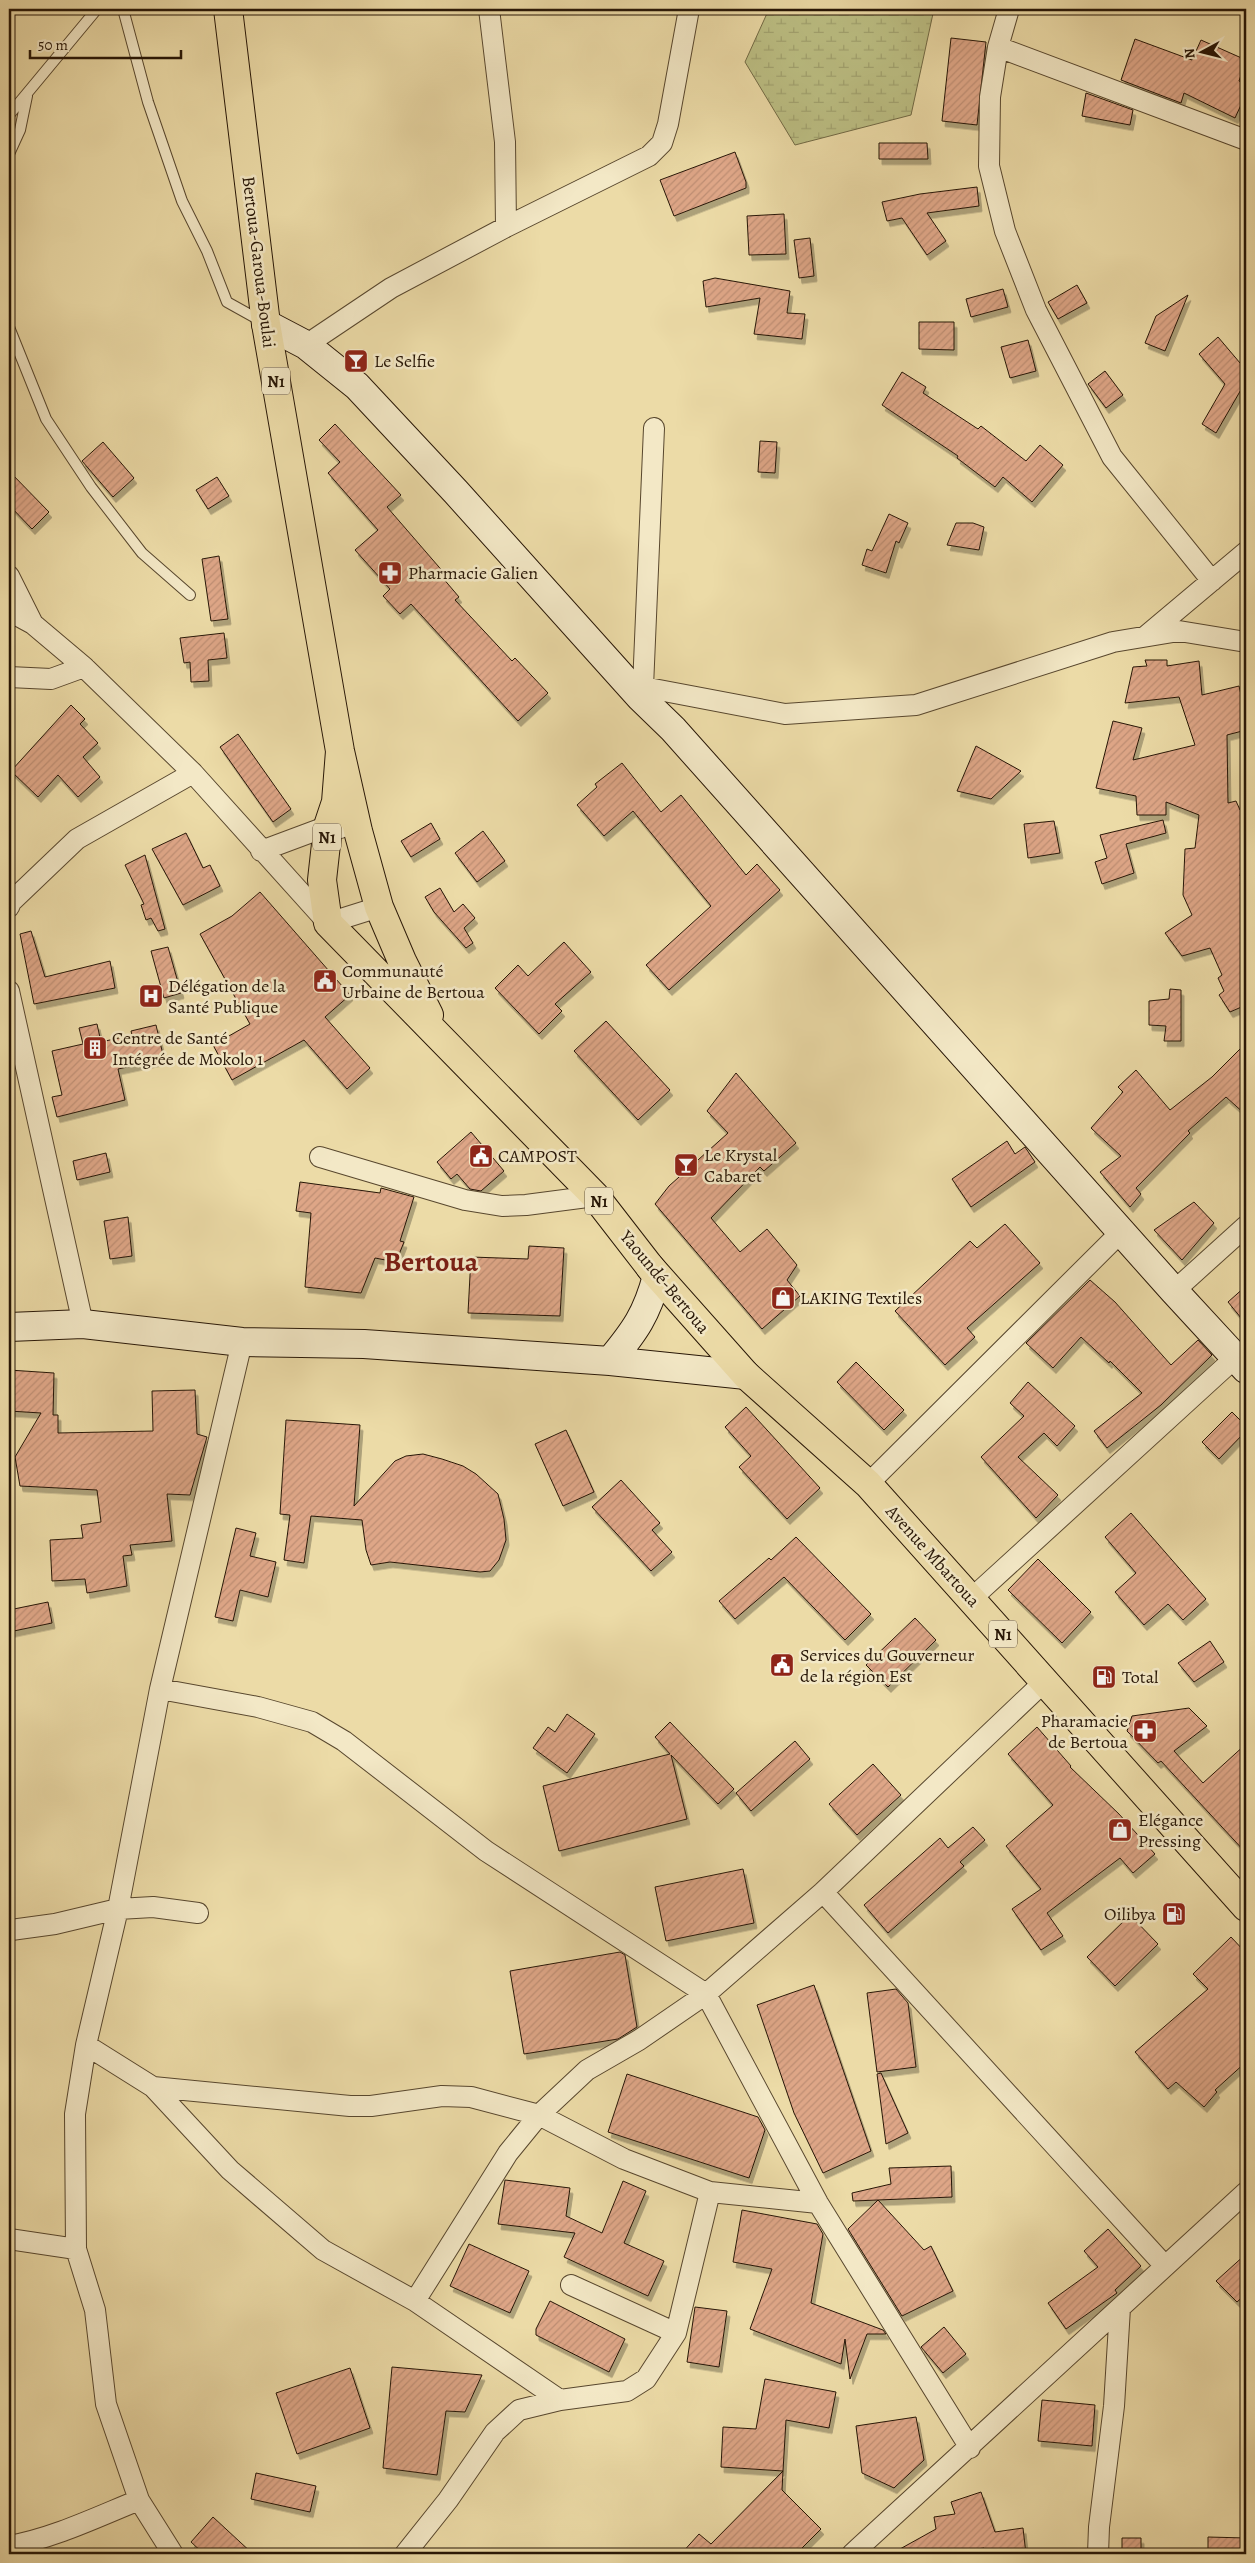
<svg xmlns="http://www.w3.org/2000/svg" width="1255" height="2563" font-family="Alegreya,serif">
<defs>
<pattern id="wetland-marsh" width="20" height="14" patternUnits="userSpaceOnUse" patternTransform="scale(1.25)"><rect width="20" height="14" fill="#bcbf84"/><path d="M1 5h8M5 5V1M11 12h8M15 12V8" fill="none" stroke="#a2a370"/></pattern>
<pattern id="building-hatch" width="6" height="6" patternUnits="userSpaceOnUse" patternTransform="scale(1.25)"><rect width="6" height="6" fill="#dea687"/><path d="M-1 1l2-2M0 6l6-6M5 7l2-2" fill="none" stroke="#be8e73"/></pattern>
<filter id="shadow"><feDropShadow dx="3" dy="5.5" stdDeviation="0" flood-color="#0004"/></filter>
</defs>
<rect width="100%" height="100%" fill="#ecdba7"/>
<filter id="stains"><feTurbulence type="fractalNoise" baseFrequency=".004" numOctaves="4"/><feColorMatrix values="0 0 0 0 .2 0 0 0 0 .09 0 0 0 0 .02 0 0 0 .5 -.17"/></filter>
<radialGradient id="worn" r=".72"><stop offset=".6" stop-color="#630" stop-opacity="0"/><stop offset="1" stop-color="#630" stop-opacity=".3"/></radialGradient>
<path fill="url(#wetland-marsh)" stroke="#726a45" d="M769,9H934L911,115L795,145L745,62Z"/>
<path fill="url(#building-hatch)" stroke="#271606" filter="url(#shadow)" d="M951,38L986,42L977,125L942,121Z
M1135,39L1192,60L1201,40L1246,60L1239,81L1246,84V94L1235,118L1184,93L1181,103L1121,80Z
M1086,93L1133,110L1130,125L1082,116Z
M879,143H927L928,159H879Z
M735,152L746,182V188L674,216L660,180Z
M977,187L979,206L927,213L946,241L927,255L902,218L887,221L882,202L920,194Z
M784,214L786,254L749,255L747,216Z
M810,238L814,276L799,278L794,240Z
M715,278L790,291L787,313L805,314L802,339L754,334L760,298L706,307L703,281Z
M1077,285L1087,303L1058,319L1048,302Z
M1003,289L1008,307L971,317L966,299Z
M1188,295L1165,351L1145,343L1156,316Z
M919,322H954V350L919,349Z
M1218,337L1246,370V381L1216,433L1202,424L1225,384L1199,354Z
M1028,340L1036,371L1010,378L1001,347Z
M1105,371L1123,395L1106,408L1088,384Z
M902,372L926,387L923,393L978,429L981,426L1026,461L1040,445L1063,465L1032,502L1003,477L995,487L957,458L958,456L882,405Z
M335,424L401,495L387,507L445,574L442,577L459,597L455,600L512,661L515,658L548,693L518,721L411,604L400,614L383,596L390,589L355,550L378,530L328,473L340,462L319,440Z
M760,441L777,442L775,473L758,472Z
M103,442L134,478L113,497L82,461Z
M9,471L49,512L32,529L9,505Z
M217,477L229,496L208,509L196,490Z
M889,514L908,523L899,543L896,541L886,573L862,565L867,549L872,551Z
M956,523H973L984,527L979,550L947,545Z
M219,556L228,619L211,621L202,559Z
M224,633L227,658L208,660L209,681L191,682L190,662L184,663L180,638Z
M1145,660H1167V666L1199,661L1202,695L1239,686L1246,717V730L1227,735L1228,803L1236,801L1240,810L1246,806V837L1240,876L1246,875V1005L1230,1012L1219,995L1224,991L1218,978L1222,975L1210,948L1182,956L1165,933L1192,915L1183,895L1185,849L1195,848L1199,815L1166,802V815H1137L1136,796L1096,788L1113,721L1142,728L1133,760L1195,745L1179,697L1125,703L1133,667L1147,666Z
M71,705L85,719L80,724L98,743L83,757L100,777L78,797L58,775L38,797L11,771Z
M238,734L291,809L273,822L220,747Z
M976,746L1021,771L991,799L957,791Z
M622,763L661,812L681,795L746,875L757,864L780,890L669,990L646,965L711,906L633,811L604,836L577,805L597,787L595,784Z
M1163,820L1166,833L1126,844L1134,873L1102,884L1095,862L1107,858L1100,835Z
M1054,821L1060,853L1028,858L1024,824Z
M431,823L440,839L411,857L401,841Z
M483,831L505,861L477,882L455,853Z
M186,833L203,868L210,865L220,886L183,905L152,849Z
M145,855L165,929L158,931L151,918L146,920L141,905L144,904L125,865Z
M440,888L454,912L463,904L475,918L464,928L473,943L466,948L434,912L425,897Z
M260,892L350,995L325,1017L370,1068L347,1089L304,1040L232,1080L213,1045L250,1024L200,934L232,916Z
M31,931L45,977L110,961L115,988L34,1004L20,934Z
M564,942L591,972L555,1004L562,1011L539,1034L495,988L518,965L528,976Z
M168,947L181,993L164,998L151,951Z
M1170,989L1181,990V1041H1164L1166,1026L1149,1025V1001L1169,999Z
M606,1021L670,1090L638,1120L574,1051Z
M97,1024L101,1042L132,1035L131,1031L156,1025L164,1059L118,1069L125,1100L57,1117L52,1097L62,1095L52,1051L83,1044L79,1028Z
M1246,1043V1115L1226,1097L1188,1131L1190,1133L1136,1188L1141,1194L1130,1207L1100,1172L1121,1156L1091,1128L1123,1092L1118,1087L1136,1070L1170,1110L1212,1077Z
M736,1073L796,1143L764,1171L760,1167L711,1218L740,1252L767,1229L797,1265L787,1280L800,1296L762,1329L655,1204L669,1186L728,1133L707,1111Z
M471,1132L504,1171L481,1191L470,1189L457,1174L451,1179L437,1162Z
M1007,1141L1015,1154L1025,1147L1035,1162L971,1207L952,1179Z
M106,1153L110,1172L77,1180L73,1161Z
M300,1182L380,1193L381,1188L414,1197L400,1241L404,1242L396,1262L375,1258L361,1293L305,1287L311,1213L296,1211Z
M1194,1202L1214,1223L1182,1260L1154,1230Z
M128,1217L132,1256L110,1259L104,1221Z
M1005,1224L1040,1263L967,1328L975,1337L945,1365L895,1311L970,1241L977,1248Z
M529,1246L564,1248L560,1316L468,1313L471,1257L528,1259Z
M1090,1280L1115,1302L1171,1365L1198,1340L1212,1355L1161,1405L1107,1448L1094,1431L1142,1393L1110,1361L1109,1363L1081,1337L1053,1368L1026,1343Z
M1246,1286V1324L1228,1302Z
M856,1362L904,1410L884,1430L837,1382Z
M9,1370L54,1373L53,1415H58V1433L153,1431L152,1391L195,1390L197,1434L207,1437L190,1495L167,1494L172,1541L130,1545L132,1555L123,1556L127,1586L87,1593L85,1579L52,1581L50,1540L83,1538L81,1525L101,1522L97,1490L20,1486L15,1457L41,1413L9,1411Z
M1028,1382L1075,1426L1057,1446L1044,1433L1018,1457L1058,1495L1036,1518L981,1457L1024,1416L1010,1403Z
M746,1407L820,1488L787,1519L739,1467L751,1456L725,1427Z
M1232,1412L1246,1426V1431L1219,1459L1202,1442Z
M286,1420L360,1425L354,1506L395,1461L406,1456L423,1454L442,1459L463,1466L476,1474L498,1494L504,1519L506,1540L499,1560L490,1571L480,1572L390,1562L371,1565L366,1550L362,1520L311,1516L304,1563L284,1560L290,1515L280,1514Z
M566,1430L594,1492L563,1506L535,1444Z
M621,1480L660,1523L652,1530L672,1552L651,1571L592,1507Z
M1131,1513L1206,1599L1183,1620L1168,1604L1144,1625L1115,1592L1136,1573L1105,1537Z
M236,1528L256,1533L250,1556L276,1562L268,1597L240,1590L233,1621L215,1617Z
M796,1537L871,1614L845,1640L784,1577L735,1619L719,1601L769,1558L771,1560Z
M1038,1559L1091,1612L1062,1643L1008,1590Z
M48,1602L52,1623L9,1632V1610Z
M915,1618L936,1640L888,1687L866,1665Z
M1210,1641L1224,1662L1194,1682L1178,1663Z
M1189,1708L1207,1726L1174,1751L1203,1783L1246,1744V1853L1161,1761L1158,1763L1127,1731L1132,1716Z
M567,1714L595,1734L567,1773L533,1748L548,1727L555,1732Z
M670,1722L734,1789L718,1804L671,1755L687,1819L559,1851L543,1786L670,1754L655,1737Z
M1037,1727L1071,1766L1070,1767L1119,1814L1155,1854L1133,1873L1120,1858L1047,1913L1063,1936L1041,1950L1012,1909L1041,1889L1006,1846L1053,1805L1008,1754Z
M795,1741L810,1759L751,1811L736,1793Z
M873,1764L901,1795L857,1835L829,1804Z
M973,1827L985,1840L960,1862L964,1866L888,1933L864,1905L940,1838L948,1848Z
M743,1869L754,1923L666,1941L655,1887Z
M1130,1915L1158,1944L1115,1986L1087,1957Z
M1231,1937L1246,1953V2062L1215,2090L1217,2092L1204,2107L1176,2082L1168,2089L1135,2052L1208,1989L1193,1974Z
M620,1952L625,1955L637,2027L618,2039L524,2054L510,1971Z
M814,1985L871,2151L823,2173L794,2113L757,2005Z
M896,1989L908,2003L916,2067L877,2072L867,1993Z
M881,2073L908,2133L886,2144L877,2074Z
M627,2074L758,2117L765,2130L749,2178L608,2132Z
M951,2166L952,2197L853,2201L852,2193L891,2184L889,2168Z
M505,2180L570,2188L566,2216L602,2233L623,2181L646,2191L624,2243L664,2261L648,2296L564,2257L575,2233L498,2224Z
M878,2200L924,2250L931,2246L953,2291L902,2316L848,2229Z
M742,2210L817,2224L823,2234L811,2303L883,2330L886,2334H867L850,2379L845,2339L841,2364L750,2329L772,2269L733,2262Z
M1108,2229L1141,2266L1115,2290L1117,2293L1066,2329L1048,2303L1098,2267L1084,2251Z
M469,2244L529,2271L510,2313L450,2286Z
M1246,2254V2294L1237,2302L1216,2281Z
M550,2301L625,2339L609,2372L536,2335V2329Z
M695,2307L727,2311L719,2367L687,2362Z
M944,2327L966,2354L943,2373L921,2347Z
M392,2367L482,2375L465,2412L446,2411L437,2475L383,2468Z
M350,2368L370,2428L297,2454L276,2393Z
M765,2379L836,2392L829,2428L786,2420L783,2471L721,2467L723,2427L756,2429Z
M1042,2400L1095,2405L1092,2446L1038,2441Z
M916,2417L924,2460L894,2488L862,2473L856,2426Z
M783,2471L782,2490L821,2529L796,2554H681L699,2534L711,2544Z
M256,2473L316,2486L310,2512L251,2499Z
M981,2492L995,2532L1023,2528L1026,2554H985L984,2548L941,2554H891L936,2529L934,2517L955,2514L951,2502Z
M213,2517L253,2554H204L191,2542Z
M1208,2537L1246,2538V2554H1208Z
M1122,2538H1141V2554H1122Z"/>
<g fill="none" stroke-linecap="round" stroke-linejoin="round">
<defs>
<path id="lane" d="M123,9L148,102L182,201L207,251L227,302L263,322
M9,115L97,9
M9,154L20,130L27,96
M9,327L46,419L91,487L142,553L190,595"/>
<path id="street" d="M489,9L505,142L506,227
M1009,9L998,47L990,97L989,166L1005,231L1036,310L1112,457L1212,581
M998,47L1246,140
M306,345L391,288L506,227L649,156L662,143L668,124L689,9
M9,576L33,624
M9,611L33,624L84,667L193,773L328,923L379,907
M1146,636L1246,552
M9,677L51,679L84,667
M643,687L654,428
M640,697L643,687L785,714L916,705L1113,642L1179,631L1246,642
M261,851L328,826L340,828
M9,907L11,902L77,839L193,773
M9,991L83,1324
M320,1157L465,1200L502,1206L526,1205L595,1196
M1174,1291L1246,1226
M868,1484L1121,1232
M971,1599L1236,1357
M160,1689L258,1707L312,1722L344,1741L486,1851L706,1994L818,2203L970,2448
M823,1892L1165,2266
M11,1930L55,1924L118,1909L153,1907L198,1913
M86,2045L153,2087L230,2170L323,2250L415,2301L560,2400
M153,2087L350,2106H371L442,2096L471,2097L539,2115L624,2159L710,2192L818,2203
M9,2239L76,2249
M571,2285L676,2333
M415,2301L508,2153L539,2115L587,2070L639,2040L706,1994L823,1892L1045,1681
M9,2546C54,2538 97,2517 139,2500
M173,2554L139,2500L106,2404L95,2310L76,2249L75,2114L86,2045L118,1909L160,1689L242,1342
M405,2554L448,2500L495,2432L519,2410L560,2400L627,2391L646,2379L676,2333L710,2192
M852,2554L1246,2192
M1098,2554L1099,2527L1114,2406L1120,2308"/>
<path id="secondary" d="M266,324L306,345L357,386L456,492L640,697L673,729L1174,1291L1246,1369
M9,1327L83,1324L242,1342L364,1344L610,1361L746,1375
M610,1361C635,1331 647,1314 657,1276L650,1267"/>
<path id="highway" d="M228,9L266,324L340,751L358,831L379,907L402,961L429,1015
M340,751L336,802L328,826L322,880L328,923L595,1196L650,1267L746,1375L868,1484L1246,1907"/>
</defs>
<use href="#lane" stroke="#58472e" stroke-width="12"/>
<use href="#street" stroke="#58472e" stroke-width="22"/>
<use href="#secondary" stroke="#271606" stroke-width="30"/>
<use href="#highway" stroke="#271606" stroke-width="30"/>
<use href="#lane" stroke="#f3e8c6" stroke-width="10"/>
<use href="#street" stroke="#f3e8c6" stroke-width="20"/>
<use href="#secondary" stroke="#f3e8c6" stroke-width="28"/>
<use href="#highway" stroke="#ecdba7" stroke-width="28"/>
</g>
<defs>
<symbol id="bar-square" viewBox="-11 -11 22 22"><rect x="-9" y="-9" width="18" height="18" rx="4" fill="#8f2418" stroke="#f3e8c6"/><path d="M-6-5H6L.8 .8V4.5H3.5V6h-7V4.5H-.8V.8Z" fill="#fff"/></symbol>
<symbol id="pharmacy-square" viewBox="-11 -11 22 22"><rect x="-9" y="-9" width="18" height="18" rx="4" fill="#8f2418" stroke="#f3e8c6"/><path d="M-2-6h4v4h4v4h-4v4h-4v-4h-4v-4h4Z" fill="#fff"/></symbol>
<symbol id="civic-square" viewBox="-11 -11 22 22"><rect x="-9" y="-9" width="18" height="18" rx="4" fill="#8f2418" stroke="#f3e8c6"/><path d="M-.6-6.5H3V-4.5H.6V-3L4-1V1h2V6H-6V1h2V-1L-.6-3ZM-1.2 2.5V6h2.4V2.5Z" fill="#fff"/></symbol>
<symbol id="hospital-square" viewBox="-11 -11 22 22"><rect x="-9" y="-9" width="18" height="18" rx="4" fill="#8f2418" stroke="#f3e8c6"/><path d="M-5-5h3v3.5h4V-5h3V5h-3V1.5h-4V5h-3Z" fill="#fff"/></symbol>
<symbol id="building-square" viewBox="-11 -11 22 22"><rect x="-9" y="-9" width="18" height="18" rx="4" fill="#8f2418" stroke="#f3e8c6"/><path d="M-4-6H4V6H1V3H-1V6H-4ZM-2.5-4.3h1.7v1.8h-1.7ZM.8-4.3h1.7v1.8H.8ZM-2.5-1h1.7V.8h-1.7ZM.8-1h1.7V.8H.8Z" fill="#fff"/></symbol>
<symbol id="shop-square" viewBox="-11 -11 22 22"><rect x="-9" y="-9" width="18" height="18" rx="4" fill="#8f2418" stroke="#f3e8c6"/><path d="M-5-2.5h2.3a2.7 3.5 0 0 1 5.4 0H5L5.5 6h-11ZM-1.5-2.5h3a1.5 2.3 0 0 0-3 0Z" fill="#fff"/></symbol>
<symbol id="fuel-square" viewBox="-11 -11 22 22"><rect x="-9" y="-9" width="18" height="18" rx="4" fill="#8f2418" stroke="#f3e8c6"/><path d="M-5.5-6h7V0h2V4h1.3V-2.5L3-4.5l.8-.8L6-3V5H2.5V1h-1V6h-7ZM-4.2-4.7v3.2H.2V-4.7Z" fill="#fff"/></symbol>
</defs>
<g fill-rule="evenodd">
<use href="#bar-square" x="342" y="347" width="28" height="28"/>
<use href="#pharmacy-square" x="376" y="559" width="28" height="28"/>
<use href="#civic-square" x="311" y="967" width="28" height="28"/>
<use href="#hospital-square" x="137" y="982" width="28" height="28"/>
<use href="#building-square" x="81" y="1034" width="28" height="28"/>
<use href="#civic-square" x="467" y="1142" width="28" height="28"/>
<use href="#bar-square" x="672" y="1151" width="28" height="28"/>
<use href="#shop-square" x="769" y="1284" width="28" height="28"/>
<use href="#civic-square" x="768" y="1651" width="28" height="28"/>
<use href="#fuel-square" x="1090" y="1663" width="28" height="28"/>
<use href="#pharmacy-square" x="1131" y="1717" width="28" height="28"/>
<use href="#shop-square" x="1106" y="1816" width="28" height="28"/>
<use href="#fuel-square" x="1160" y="1900" width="28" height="28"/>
</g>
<g text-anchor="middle" stroke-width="5" stroke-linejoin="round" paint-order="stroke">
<g fill="#f3e8c6" stroke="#645540" stroke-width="1">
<rect x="262" y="367.5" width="28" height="27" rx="4"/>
<rect x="313" y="823.5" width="28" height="27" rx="4"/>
<rect x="585" y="1187.5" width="28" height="27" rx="4"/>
<rect x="989" y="1620.5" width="28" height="27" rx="4"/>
</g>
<g font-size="16" font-weight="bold" fill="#271606">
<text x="276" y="387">N1</text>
<text x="327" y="843">N1</text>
<text x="599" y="1207">N1</text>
<text x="1003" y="1640">N1</text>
</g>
<g font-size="18" fill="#271606" stroke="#f3e8c6">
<text transform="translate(259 262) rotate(83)" y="6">Bertoua-Garoua-Boulai</text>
<text transform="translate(665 1282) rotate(50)" y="6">Yaoundé-Bertoua</text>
<text transform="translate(933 1556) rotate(48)" y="6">Avenue Mbartoua</text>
</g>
<g font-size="18" fill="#271606" stroke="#f3e8c6" text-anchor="start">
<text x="374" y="367">Le Selfie</text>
<text x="408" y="579">Pharmacie Galien</text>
<text x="342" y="977">Communauté<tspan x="342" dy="21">Urbaine de Bertoua</tspan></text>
<text x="168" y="992">Délégation de la<tspan x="168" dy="21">Santé Publique</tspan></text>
<text x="112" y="1044">Centre de Santé<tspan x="112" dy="21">Intégrée de Mokolo 1</tspan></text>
<text x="704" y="1161">Le Krystal<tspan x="704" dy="21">Cabaret</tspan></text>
<text x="498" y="1162">CAMPOST</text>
<text x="800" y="1304">LAKING Textiles</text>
<text x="800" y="1661">Services du Gouverneur<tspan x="800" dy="21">de la région Est</tspan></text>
<text x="1122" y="1683">Total</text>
<text x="1128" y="1727" text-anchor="end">Pharamacie<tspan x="1128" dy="21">de Bertoua</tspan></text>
<text x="1138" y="1826">Elégance<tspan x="1138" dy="21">Pressing</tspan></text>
<text x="1156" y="1920" text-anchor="end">Oilibya</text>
</g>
<g font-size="28" font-weight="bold" fill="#7a1f14" stroke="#f3e8c6">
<text x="431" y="1271">Bertoua</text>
</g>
</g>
<rect width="1255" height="2563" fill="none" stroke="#ecdba7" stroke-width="30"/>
<rect x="10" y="10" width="1235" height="2543" fill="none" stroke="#271606" stroke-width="2.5"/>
<rect x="15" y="15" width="1225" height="2533" fill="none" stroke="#271606"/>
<g transform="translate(1202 52) rotate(263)" stroke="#f3e8c6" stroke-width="4" paint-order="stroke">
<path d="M0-4L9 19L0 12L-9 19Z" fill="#271606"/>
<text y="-8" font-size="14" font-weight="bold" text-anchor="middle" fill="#271606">N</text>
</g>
<path d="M30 50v8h151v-8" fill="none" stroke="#271606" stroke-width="2.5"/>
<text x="38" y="50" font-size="15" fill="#271606" stroke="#f3e8c6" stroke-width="4" paint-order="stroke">50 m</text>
<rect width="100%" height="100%" filter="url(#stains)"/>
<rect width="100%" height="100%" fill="url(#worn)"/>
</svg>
